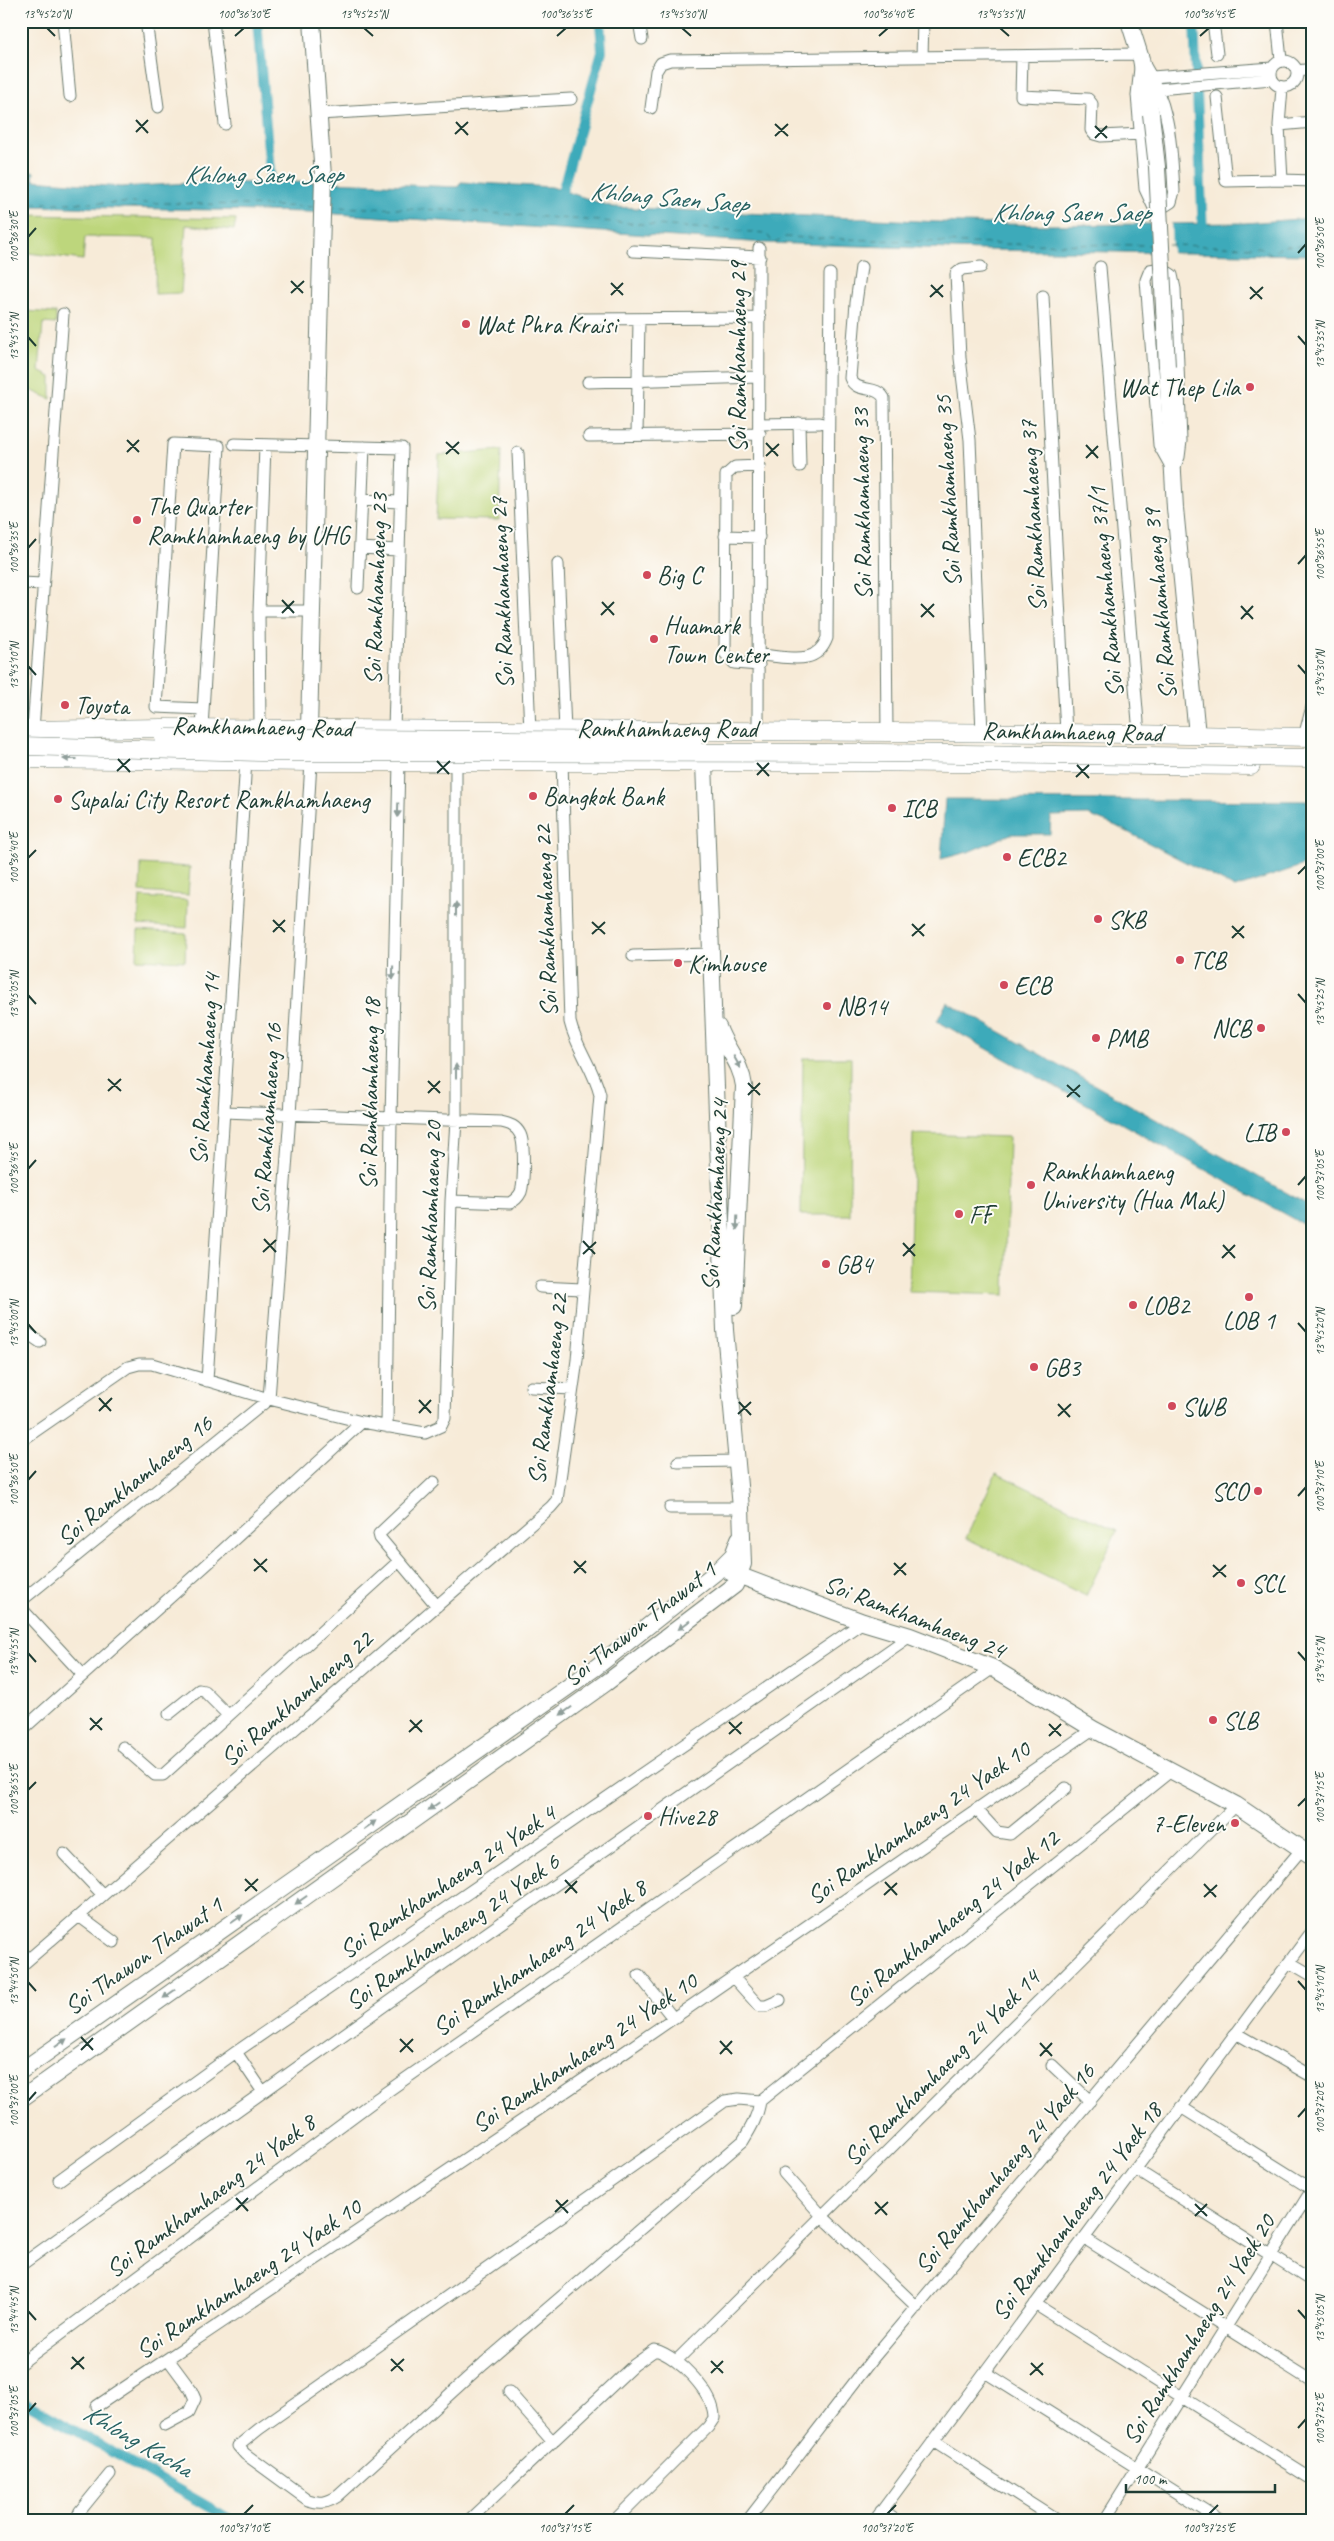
<svg xmlns="http://www.w3.org/2000/svg" width="1334" height="2541" font-family="Caveat,sans-serif">
<rect width="100%" height="100%" fill="#fdfcf7"/>
<filter id="ink" filterUnits="userSpaceOnUse"><feTurbulence type="fractalNoise" baseFrequency=".02" numOctaves="2"/><feDisplacementMap in="SourceGraphic" scale="10" xChannelSelector="R" yChannelSelector="G"/><feConvolveMatrix kernelMatrix="1 2 1 2 8 2 1 2 1" color-interpolation-filters="sRGB"/></filter>
<filter id="wash" filterUnits="userSpaceOnUse"><feTurbulence type="fractalNoise" baseFrequency=".0096" numOctaves="4" result="noise"/><feDisplacementMap in="SourceGraphic" scale="20" xChannelSelector="R" yChannelSelector="G"/><feGaussianBlur stdDeviation="1.12" result="paint"/><feColorMatrix in="noise" values="0 0 0 0 0 0 0 0 0 0 0 0 0 0 0 0 0 1.4 0 .05"/><feComposite in="paint" operator="in"/></filter>
<g filter="url(#wash)">
<rect width="100%" height="100%" fill="#f7ebd8"/>
<path fill="#bdd67b" stroke="#6e8a58" d="M21,215L236,219L234,230L186,225L181,293L155,294L156,238L85,237L83,260L21,252Z
M24,311L56,313V324L43,323L39,371L51,377V399L21,386Z
M501,450L499,520L436,519L439,455Z
M141,864L190,867L188,895L140,892Z
M140,897L188,900L187,928L138,925Z
M138,930L186,933L185,961L137,959Z
M803,1058H851L850,1215H801Z
M913,1134L1009,1137L1005,1295L909,1292Z
M996,1473L1117,1531L1086,1596L966,1538Z"/>
<path fill="#3caaba" stroke="#2e7477" d="M22,172H34L33,180L121,187L188,183L331,182L458,187L461,182L552,187L613,207L962,223L1047,225L1245,223L1313,218V255L982,250L765,243L307,212L21,206Z
M945,799L1313,801V862L1235,888L1116,826L1088,815L1051,816L1050,834H1011L968,852L941,859Z
M947,1002L1312,1207L1304,1225L937,1021Z"/>
<path fill="#f7ebd8" d="M1151,221H1171L1172,255L1152,254Z"/>
<g fill="none" stroke-linecap="round" stroke-linejoin="round">
<path stroke="#3caaba" stroke-width="10" d="M257,21L272,195
M1194,21L1203,235
M559,202L602,51L600,21
M21,2400L232,2520"/>
<path stroke="#296363" stroke-width="1" stroke-dasharray="6 5" stroke-linecap="butt" d="M21,203H166L314,207
M330,207L447,210L766,233L773,243L785,237L996,244L1154,245
M1168,245L1259,247L1272,254L1282,246L1313,245"/>
</g>
</g>
<g filter="url(#ink)">
<g fill="none" stroke-linecap="round" stroke-linejoin="round">
<defs>
<path id="street" d="M63,21L70,96
M146,21L158,107
M213,21L225,124
M639,21L642,39
M1213,21L1217,54
M1277,21L1281,60
M1022,56L1021,96L1088,99L1092,104L1091,130L1094,134L1101,136L1141,134
M922,57L923,21
M1141,59C1170,105 1171,138 1174,191L1171,202L1163,207L1153,206L1145,189L1137,95Z
M1271 74a13 13 0 1 1 26 0a13 13 0 1 1-26 0Z
M1297,71L1313,69
M1152,77L1272,68
M1158,89L1272,79
M1217,97L1226,181L1282,180L1279,125L1282,88
M651,108L656,71L661,63L670,60L1139,54
M319,114L571,99
M1279,125L1313,122
M1282,180L1313,181
M633,251L760,257
M861,267L856,303L850,378C856,394 876,384 884,398L887,733
M981,267L962,269L956,274L960,358L970,440L982,733
M1100,267L1139,734
M1161,268L1172,275L1175,289L1181,441L1179,457L1173,470L1159,445L1146,280L1150,270Z
M1043,296L1066,733
M579,319L760,318
M588,382L759,377
M799,423L800,466
M759,424L820,423
M637,435L639,319
M589,436L760,434
M234,444L402,448L394,730
M518,453L530,731
M362,500L399,502
M725,536L759,537
M360,548L398,550
M558,564L565,731
M21,583L43,584
M358,588L364,447
M259,611H311
M759,655C786,656 816,668 827,638L830,274
M759,665L734,663L725,653L726,475L735,467L760,466
M202,728L219,446L173,444L156,707L203,709
M260,729L259,611L265,446
M33,730L63,314
M758,731L759,248
M1304,737L1313,703
M633,956L711,954
M224,1112L501,1122C510,1124 516,1126 520,1134C525,1143 524,1183 521,1192C518,1198 515,1200 510,1203L451,1201
M540,1287L582,1289
M21,1329L40,1342
M207,1381L246,760
M531,1387L572,1389
M387,1427L391,1119L399,762
M21,1441L128,1367L139,1364H152L269,1399L362,1422L425,1433L441,1426L445,1418L451,1201L456,1120V762
M678,1462L736,1461
M434,1482L379,1534L380,1538L437,1606
M670,1508H741
M21,1601L269,1399L290,1115L311,762
M21,1608L83,1675
M169,1714L199,1690L204,1691L228,1715
M21,1731L214,1558L362,1422
M123,1747L155,1775H163L398,1562
M976,1809L997,1832L1010,1834L1066,1788
M64,1854L103,1895
M79,1916L114,1942
M1289,1962L1313,1976
M21,1966L551,1507L557,1500L577,1360L600,1095C594,1069 576,1048 570,1022L562,761
M639,1975L673,2018
M733,1977L759,2006H766L780,2000
M1236,2033L1313,2077
M236,2052L263,2092
M1052,2065L1090,2101
M739,2099L760,2101C758,2116 751,2128 743,2141L484,2363L338,2496C327,2503 321,2504 308,2500L245,2454L238,2446L259,2429L718,2106L725,2101Z
M760,2101L1172,1770
M1181,2107L1313,2190
M1135,2169L1313,2282
M784,2173L823,2217L917,2307
M59,2180L236,2052L863,1622
M1084,2238L1313,2382
M21,2265L434,1970L910,1636
M1035,2304L1313,2480
M676,2361L1236,1805
M21,2363L378,2098L993,1668
M985,2372L1220,2520
M509,2392L553,2442
M97,2406L620,2055L1093,1729
M165,2425L189,2412L195,2399L191,2390L168,2359
M933,2441L1056,2520
M881,2511L896,2520
M76,2520L80,2511L110,2474
M469,2520L634,2365L655,2350C678,2356 715,2394 714,2418L708,2427L615,2520
M748,2520L874,2357L1301,1850
M875,2520L1313,1930
M1105,2520L1313,2188"/>
<path id="secondary" d="M1129,21L1141,59L1151,114
M1167,367L1175,508L1197,735
M309,729L323,176L312,21
M718,1027C726,1050 741,1062 744,1086L734,1306
M730,1572L863,1622L910,1636L993,1668L1093,1729L1236,1805L1313,1857
M21,2071L595,1668L715,1573L733,1555L739,1539
M21,2099L606,1683L735,1585L743,1564L741,1508L725,1330L704,763"/>
<path id="primary" d="M21,730L162,728L1066,733L1313,737
M21,759L311,762H851L1251,766"/>
</defs>
<use href="#street" stroke="#6b7a6d" stroke-width="13"/>
<use href="#secondary" stroke="#6b7a6d" stroke-width="18"/>
<use href="#primary" stroke="#6b7a6d" stroke-width="19"/>
<use href="#street" stroke="#fff" stroke-width="11"/>
<use href="#secondary" stroke="#fff" stroke-width="16"/>
<use href="#primary" stroke="#fff" stroke-width="18"/>
<defs>
<path id="secondary-bridge" d="M1151,114L1157,167L1167,367"/>
<path id="primary-bridge" d="M164,738L693,741
M21,746L260,752L879,753L1313,758"/>
</defs>
<use href="#secondary-bridge" stroke="#6b7a6d" stroke-width="18" stroke-linecap="butt"/>
<use href="#primary-bridge" stroke="#6b7a6d" stroke-width="19" stroke-linecap="butt"/>
<use href="#secondary-bridge" stroke="#fff" stroke-width="16"/>
<use href="#primary-bridge" stroke="#fff" stroke-width="18"/>
</g>
<defs><path id="oneway-solid" d="M-6-.8H1V-3.2L6.5 0L1 3.2V.8H-6Z" transform="scale(1.25)"/></defs>
<g fill="#8f9e9a">
<use href="#oneway-solid" transform="translate(70 759) rotate(-180)"/>
<use href="#oneway-solid" transform="translate(398 810) rotate(92)"/>
<use href="#oneway-solid" transform="translate(456 909) rotate(-90)"/>
<use href="#oneway-solid" transform="translate(393 973) rotate(91)"/>
<use href="#oneway-solid" transform="translate(737 1062) rotate(61)"/>
<use href="#oneway-solid" transform="translate(456 1071) rotate(-90)"/>
<use href="#oneway-solid" transform="translate(737 1223) rotate(92)"/>
<use href="#oneway-solid" transform="translate(684 1625) rotate(143)"/>
<use href="#oneway-solid" transform="translate(566 1711) rotate(145)"/>
<use href="#oneway-solid" transform="translate(434 1806) rotate(145)"/>
<use href="#oneway-solid" transform="translate(370 1825) rotate(-35)"/>
<use href="#oneway-solid" transform="translate(301 1900) rotate(145)"/>
<use href="#oneway-solid" transform="translate(237 1919) rotate(-35)"/>
<use href="#oneway-solid" transform="translate(169 1994) rotate(145)"/>
<use href="#oneway-solid" transform="translate(61 2043) rotate(-35)"/>
</g>
</g>
<path fill="none" stroke="#1f3d34" stroke-width="2" d="M47,28L55,36M364,28L373,36M682,28L691,36M1000,28L1009,36M235,36L244,28M557,36L566,28M879,36L888,28M1200,36L1209,28M136,120L148,133M456,122L468,135M775,124L788,136M1095,126L1107,138M136,132L148,120M455,134L468,122M775,136L788,124M1095,138L1107,126M28,237L36,228M1298,253L1306,244M291,281L303,293M611,283L623,295M931,285L943,297M1250,287L1262,299M291,293L304,281M611,295L623,283M930,297L943,285M1250,299L1263,287M1298,336L1306,345M28,337L36,346M127,440L139,452M446,442L459,454M766,443L778,456M1086,445L1098,458M127,452L139,440M446,454L459,442M766,456L779,444M1086,458L1098,446M28,548L36,539M1298,564L1306,555M282,600L294,613M602,602L614,615M921,604L934,617M1241,606L1253,619M282,613L294,601M601,615L614,602M921,617L934,604M1241,619L1253,606M1298,665L1306,674M28,666L36,675M118,759L130,772M437,761L449,774M757,763L769,776M1077,765L1089,778M117,771L130,759M437,773L450,761M757,775L769,763M1076,777L1089,765M28,858L36,850M1298,874L1306,866M273,920L285,932M592,922L605,934M912,924L924,936M1232,926L1244,938M273,932L285,920M592,934L605,922M912,936L925,924M1232,938L1244,926M1298,994L1306,1003M28,995L36,1004M108,1079L121,1091M428,1081L440,1093M748,1083L760,1095M1067,1085L1080,1097M108,1091L121,1079M428,1093L440,1081M748,1095L760,1083M1067,1097L1080,1085M28,1169L36,1160M1298,1185L1306,1176M264,1239L276,1252M583,1241L595,1254M903,1243L915,1256M1223,1245L1235,1258M263,1252L276,1240M583,1254L596,1242M903,1256L915,1244M1222,1258L1235,1245M1298,1323L1306,1332M28,1324L36,1333M99,1398L111,1411M419,1400L431,1413M739,1402L751,1415M1058,1404L1070,1417M99,1411L112,1398M419,1413L431,1400M738,1414L751,1402M1058,1416L1071,1404M28,1480L36,1471M1298,1496L1306,1487M254,1559L267,1572M574,1561L586,1573M894,1563L906,1575M1213,1565L1226,1577M254,1571L267,1559M574,1573L586,1561M894,1575L906,1563M1213,1577L1226,1565M1298,1652L1306,1661M28,1653L36,1662M90,1718L102,1730M410,1720L422,1732M729,1722L741,1734M1049,1724L1061,1736M90,1730L102,1718M409,1732L422,1720M729,1734L742,1722M1049,1736L1061,1724M28,1790L36,1782M1298,1806L1306,1798M245,1879L257,1891M565,1880L577,1893M885,1882L897,1895M1204,1884L1216,1897M245,1891L258,1879M565,1893L577,1881M884,1895L897,1883M1204,1897L1217,1885M1298,1981L1306,1990M28,1982L36,1991M81,2037L93,2050M400,2039L413,2052M720,2041L732,2054M1040,2043L1052,2056M81,2050L93,2038M400,2052L413,2039M720,2054L732,2041M1040,2056L1052,2043M28,2101L36,2092M1298,2117L1306,2108M236,2198L248,2211M556,2200L568,2213M875,2202L887,2215M1195,2204L1207,2216M236,2210L248,2198M555,2212L568,2200M875,2214L888,2202M1195,2216L1207,2204M1298,2310L1306,2319M28,2311L36,2320M72,2357L84,2369M391,2359L403,2371M711,2361L723,2373M1031,2363L1043,2375M71,2369L84,2357M391,2371L404,2359M711,2373L723,2361M1030,2375L1043,2363M28,2412L36,2403M1298,2428L1306,2419M244,2514L253,2505M565,2514L574,2505M887,2514L896,2505M1209,2514L1218,2505"/>
<g fill="#d1495b" stroke="#fdfcf7" stroke-width="2">
<circle cx="466" cy="324" r="5"/>
<circle cx="1250" cy="387" r="5"/>
<circle cx="137" cy="520" r="5"/>
<circle cx="647" cy="575" r="5"/>
<circle cx="654" cy="639" r="5"/>
<circle cx="65" cy="705" r="5"/>
<circle cx="533" cy="796" r="5"/>
<circle cx="58" cy="799" r="5"/>
<circle cx="892" cy="808" r="5"/>
<circle cx="1007" cy="857" r="5"/>
<circle cx="1098" cy="919" r="5"/>
<circle cx="1180" cy="960" r="5"/>
<circle cx="678" cy="963" r="5"/>
<circle cx="1004" cy="985" r="5"/>
<circle cx="827" cy="1006" r="5"/>
<circle cx="1261" cy="1028" r="5"/>
<circle cx="1096" cy="1038" r="5"/>
<circle cx="1286" cy="1132" r="5"/>
<circle cx="1031" cy="1185" r="5"/>
<circle cx="959" cy="1214" r="5"/>
<circle cx="826" cy="1264" r="5"/>
<circle cx="1249" cy="1297" r="5"/>
<circle cx="1133" cy="1305" r="5"/>
<circle cx="1034" cy="1367" r="5"/>
<circle cx="1172" cy="1406" r="5"/>
<circle cx="1258" cy="1491" r="5"/>
<circle cx="1241" cy="1583" r="5"/>
<circle cx="1213" cy="1720" r="5"/>
<circle cx="648" cy="1816" r="5"/>
<circle cx="1235" cy="1823" r="5"/>
</g>
<g text-anchor="middle" stroke-width="4" stroke-linejoin="round" paint-order="stroke">
<g font-size="25" fill="#1f3d34" stroke="#fdfcf7" text-anchor="start">
<text x="476" y="333">Wat Phra Kraisi</text>
<text x="1240" y="396" text-anchor="end">Wat Thep Lila</text>
<text x="147" y="515">The Quarter<tspan x="147" dy="29">Ramkhamhaeng by UHG</tspan></text>
<text x="657" y="584">Big C</text>
<text x="664" y="634">Huamark<tspan x="664" dy="29">Town Center</tspan></text>
<text x="75" y="714">Toyota</text>
<text x="543" y="805">Bangkok Bank</text>
<text x="68" y="808">Supalai City Resort Ramkhamhaeng</text>
<text x="902" y="817">ICB</text>
<text x="1017" y="866">ECB2</text>
<text x="1108" y="928">SKB</text>
<text x="1190" y="969">TCB</text>
<text x="688" y="972">Kimhouse</text>
<text x="1014" y="994">ECB</text>
<text x="837" y="1015">NB14</text>
<text x="1251" y="1037" text-anchor="end">NCB</text>
<text x="1106" y="1047">PMB</text>
<text x="1276" y="1141" text-anchor="end">LIB</text>
<text x="1041" y="1180">Ramkhamhaeng<tspan x="1041" dy="29">University (Hua Mak)</tspan></text>
<text x="969" y="1223">FF</text>
<text x="836" y="1273">GB4</text>
<text x="1143" y="1314">LOB2</text>
<text x="1249" y="1329" text-anchor="middle">LOB 1</text>
<text x="1044" y="1376">GB3</text>
<text x="1182" y="1415">SWB</text>
<text x="1248" y="1500" text-anchor="end">SCO</text>
<text x="1251" y="1592">SCL</text>
<text x="1223" y="1729">SLB</text>
<text x="658" y="1825">Hive28</text>
<text x="1225" y="1832" text-anchor="end">7-Eleven</text>
</g>
<g font-size="25" fill="#1f3d34" stroke="#fdfcf7">
<text transform="translate(737 357) rotate(-90)" y="9">Soi Ramkhamhaeng 29</text>
<text transform="translate(947 491) rotate(-93)" y="9">Soi Ramkhamhaeng 35</text>
<text transform="translate(861 504) rotate(-91)" y="9">Soi Ramkhamhaeng 33</text>
<text transform="translate(1032 516) rotate(-93)" y="9">Soi Ramkhamhaeng 37</text>
<text transform="translate(375 589) rotate(-88)" y="9">Soi Ramkhamhaeng 23</text>
<text transform="translate(1105 592) rotate(-95)" y="9">Soi Ramkhamhaeng 37/1</text>
<text transform="translate(501 593) rotate(-92)" y="9">Soi Ramkhamhaeng 27</text>
<text transform="translate(1159 604) rotate(-95)" y="9">Soi Ramkhamhaeng 39</text>
<text transform="translate(262 726) rotate(1)" y="9">Ramkhamhaeng Road</text>
<text x="667" y="737">Ramkhamhaeng Road</text>
<text transform="translate(1072 731) rotate(1)" y="9">Ramkhamhaeng Road</text>
<text transform="translate(545 921) rotate(-92)" y="9">Soi Ramkhamhaeng 22</text>
<text transform="translate(204 1069) rotate(-86)" y="9">Soi Ramkhamhaeng 14</text>
<text transform="translate(369 1094) rotate(-89)" y="9">Soi Ramkhamhaeng 18</text>
<text transform="translate(266 1119) rotate(-86)" y="9">Soi Ramkhamhaeng 16</text>
<text transform="translate(714 1195) rotate(-87)" y="9">Soi Ramkhamhaeng 24</text>
<text transform="translate(429 1217) rotate(-88)" y="9">Soi Ramkhamhaeng 20</text>
<text transform="translate(547 1389) rotate(-83)" y="9">Soi Ramkhamhaeng 22</text>
<text transform="translate(134 1480) rotate(-39)" y="9">Soi Ramkhamhaeng 16</text>
<text transform="translate(915 1616) rotate(21)" y="9">Soi Ramkhamhaeng 24</text>
<text transform="translate(639 1623) rotate(-38)" y="9">Soi Thawon Thawat 1</text>
<text transform="translate(296 1698) rotate(-41)" y="9">Soi Ramkhamhaeng 22</text>
<text transform="translate(918 1822) rotate(-35)" y="9">Soi Ramkhamhaeng 24 Yaek 10</text>
<text transform="translate(447 1881) rotate(-34)" y="9">Soi Ramkhamhaeng 24 Yaek 4</text>
<text transform="translate(952 1918) rotate(-39)" y="9">Soi Ramkhamhaeng 24 Yaek 12</text>
<text transform="translate(452 1931) rotate(-35)" y="9">Soi Ramkhamhaeng 24 Yaek 6</text>
<text transform="translate(143 1955) rotate(-35)" y="9">Soi Thawon Thawat 1</text>
<text transform="translate(539 1957) rotate(-35)" y="9">Soi Ramkhamhaeng 24 Yaek 8</text>
<text transform="translate(584 2052) rotate(-34)" y="9">Soi Ramkhamhaeng 24 Yaek 10</text>
<text transform="translate(941 2067) rotate(-45)" y="9">Soi Ramkhamhaeng 24 Yaek 14</text>
<text transform="translate(1004 2168) rotate(-50)" y="9">Soi Ramkhamhaeng 24 Yaek 16</text>
<text transform="translate(210 2195) rotate(-37)" y="9">Soi Ramkhamhaeng 24 Yaek 8</text>
<text transform="translate(1076 2211) rotate(-53)" y="9">Soi Ramkhamhaeng 24 Yaek 18</text>
<text transform="translate(248 2278) rotate(-34)" y="9">Soi Ramkhamhaeng 24 Yaek 10</text>
<text transform="translate(1198 2329) rotate(-58)" y="9">Soi Ramkhamhaeng 24 Yaek 20</text>
</g>
<g font-size="26" font-style="italic" fill="#296363" stroke="#fdfcf7">
<text x="263" y="183">Khlong Saen Saep</text>
<text transform="translate(669 197) rotate(5)" y="9">Khlong Saen Saep</text>
<text x="1071" y="221">Khlong Saen Saep</text>
<text transform="translate(138 2440) rotate(30)" y="9">Khlong Kacha</text>
</g>
</g>
<rect width="1334" height="2541" fill="none" stroke="#fdfcf7" stroke-width="55"/>
<path d="M1126 2484v8h149v-8" fill="none" stroke="#1f3d34" stroke-width="2.5"/>
<text x="1134" y="2484" font-size="15" fill="#1f3d34" stroke="#fdfcf7" stroke-width="4" paint-order="stroke">100 m</text>
<rect x="28" y="28" width="1278" height="2486" fill="none" stroke="#1f3d34" stroke-width="2"/>
<g font-size="12" text-anchor="middle" fill="#1f3d34">
<text x="47" y="18">13°45'20"N</text>
<text x="244" y="18">100°36'30"E</text>
<text x="364" y="18">13°45'25"N</text>
<text x="566" y="18">100°36'35"E</text>
<text x="682" y="18">13°45'30"N</text>
<text x="888" y="18">100°36'40"E</text>
<text x="1000" y="18">13°45'35"N</text>
<text x="1209" y="18">100°36'45"E</text>
<text transform="translate(14 237) rotate(-90)" y="4">100°36'30"E</text>
<text transform="translate(1320 244) rotate(-90)" y="4">100°36'50"E</text>
<text transform="translate(14 337) rotate(-90)" y="4">13°45'15"N</text>
<text transform="translate(1320 345) rotate(-90)" y="4">13°45'35"N</text>
<text transform="translate(14 548) rotate(-90)" y="4">100°36'35"E</text>
<text transform="translate(1320 555) rotate(-90)" y="4">100°36'55"E</text>
<text transform="translate(14 666) rotate(-90)" y="4">13°45'10"N</text>
<text transform="translate(1320 674) rotate(-90)" y="4">13°45'30"N</text>
<text transform="translate(14 858) rotate(-90)" y="4">100°36'40"E</text>
<text transform="translate(1320 866) rotate(-90)" y="4">100°37'00"E</text>
<text transform="translate(14 995) rotate(-90)" y="4">13°45'05"N</text>
<text transform="translate(1320 1003) rotate(-90)" y="4">13°45'25"N</text>
<text transform="translate(14 1169) rotate(-90)" y="4">100°36'45"E</text>
<text transform="translate(1320 1176) rotate(-90)" y="4">100°37'05"E</text>
<text transform="translate(14 1324) rotate(-90)" y="4">13°45'00"N</text>
<text transform="translate(1320 1332) rotate(-90)" y="4">13°45'20"N</text>
<text transform="translate(14 1480) rotate(-90)" y="4">100°36'50"E</text>
<text transform="translate(1320 1487) rotate(-90)" y="4">100°37'10"E</text>
<text transform="translate(14 1653) rotate(-90)" y="4">13°44'55"N</text>
<text transform="translate(1320 1661) rotate(-90)" y="4">13°45'15"N</text>
<text transform="translate(14 1790) rotate(-90)" y="4">100°36'55"E</text>
<text transform="translate(1320 1798) rotate(-90)" y="4">100°37'15"E</text>
<text transform="translate(14 1982) rotate(-90)" y="4">13°44'50"N</text>
<text transform="translate(1320 1990) rotate(-90)" y="4">13°45'10"N</text>
<text transform="translate(14 2101) rotate(-90)" y="4">100°37'00"E</text>
<text transform="translate(1320 2108) rotate(-90)" y="4">100°37'20"E</text>
<text transform="translate(14 2311) rotate(-90)" y="4">13°44'45"N</text>
<text transform="translate(1320 2319) rotate(-90)" y="4">13°45'05"N</text>
<text transform="translate(14 2412) rotate(-90)" y="4">100°37'05"E</text>
<text transform="translate(1320 2419) rotate(-90)" y="4">100°37'25"E</text>
<text x="244" y="2532">100°37'10"E</text>
<text x="565" y="2532">100°37'15"E</text>
<text x="887" y="2532">100°37'20"E</text>
<text x="1209" y="2532">100°37'25"E</text>
</g>
</svg>
